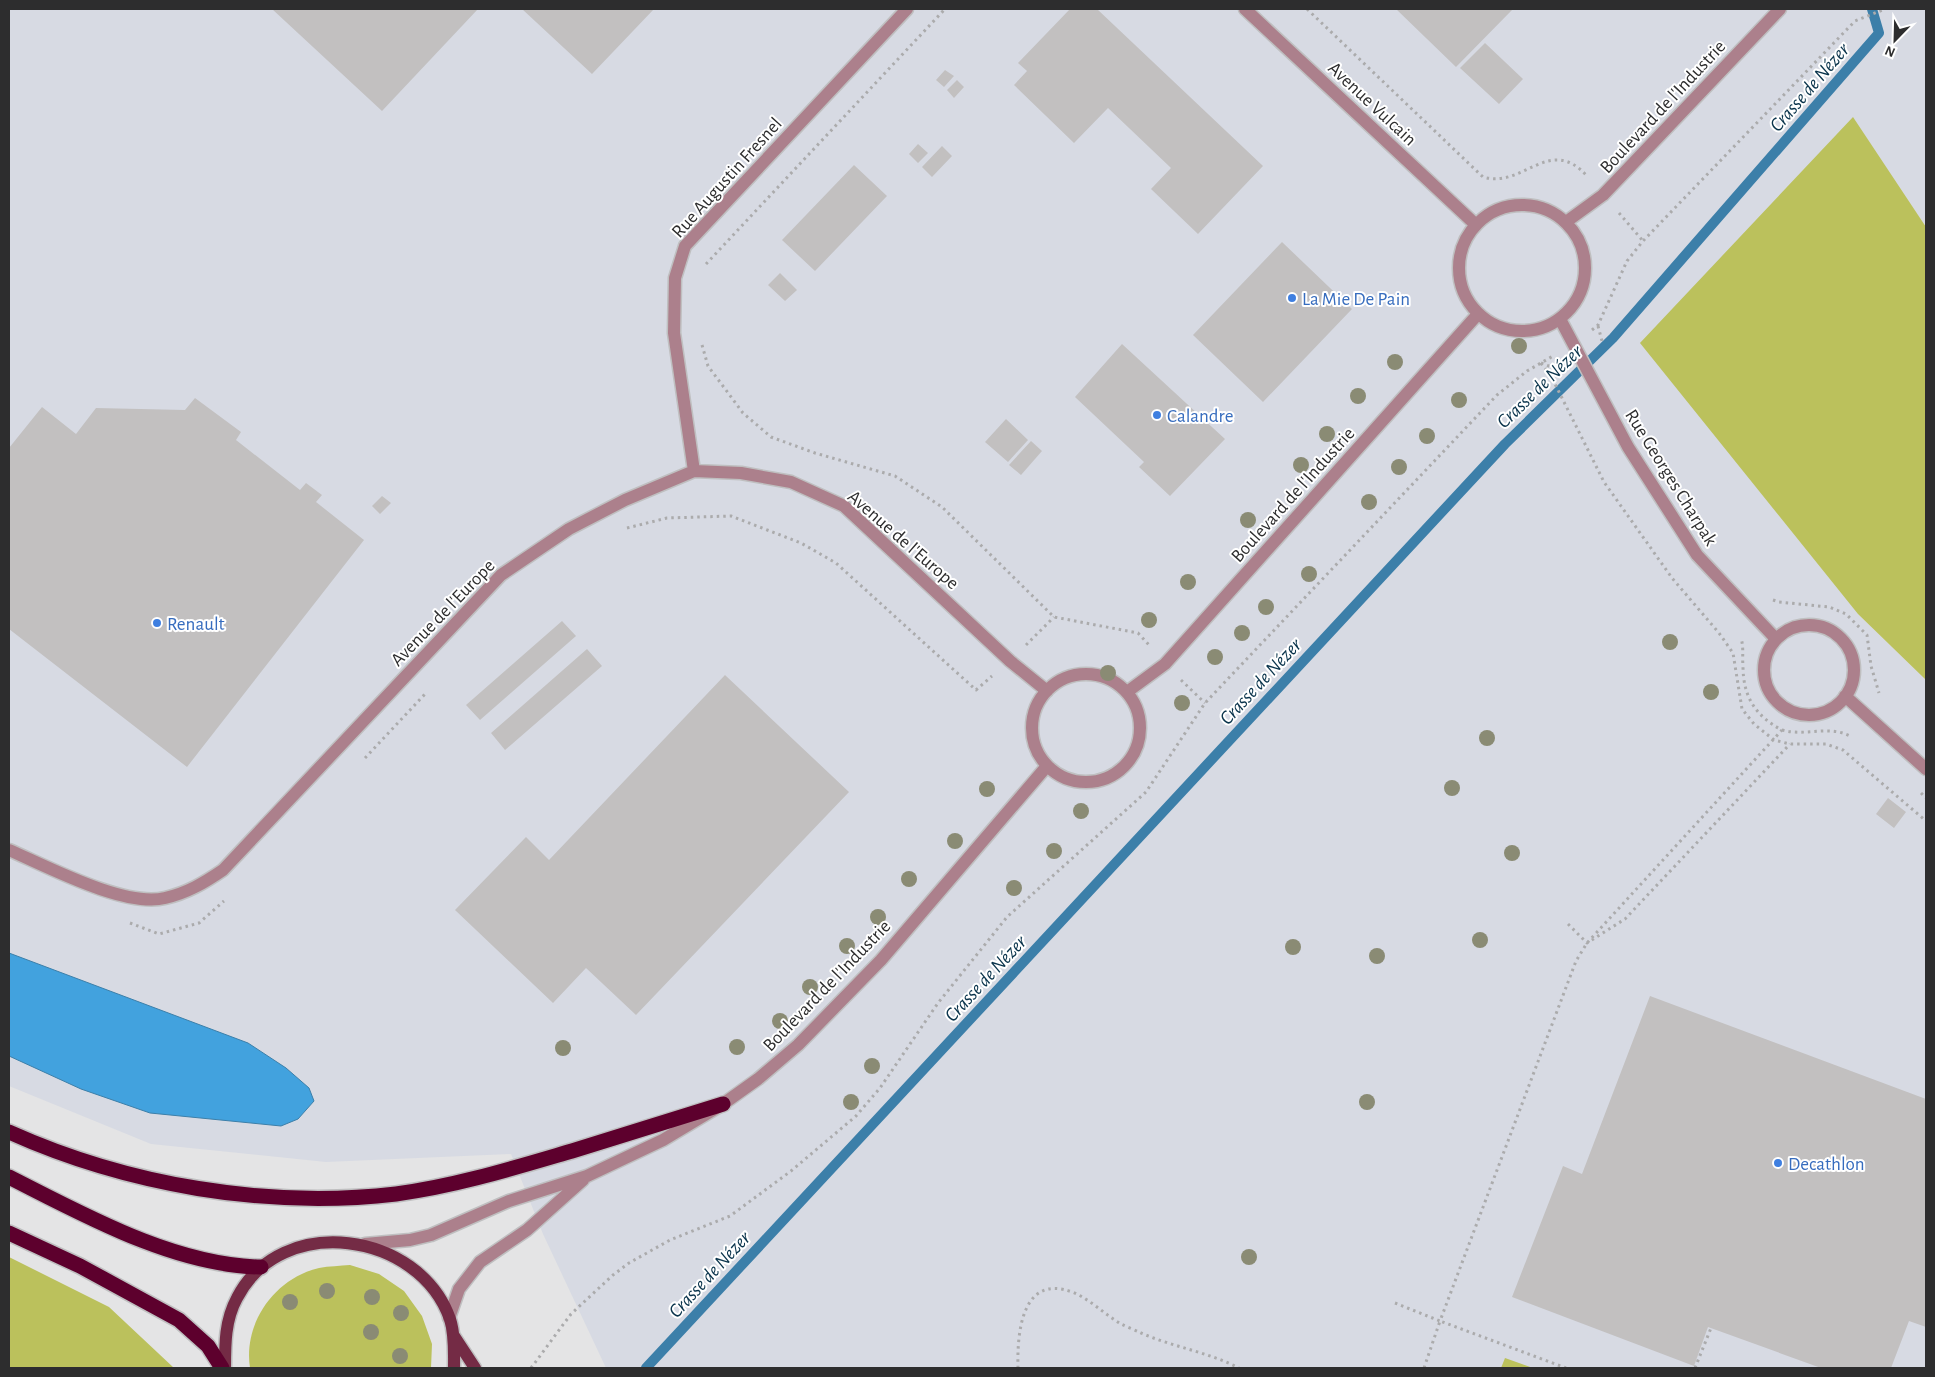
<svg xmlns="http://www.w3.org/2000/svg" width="1935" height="1377" font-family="'Alegreya Sans',sans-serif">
<rect width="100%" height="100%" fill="#e4e4e5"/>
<path fill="#d7dae3" d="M9,9H1926V227L1853,118L1858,614L1926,680V1368H606L543,1234L511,1154L326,1162L151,1144L9,1086Z"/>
<path fill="#bbc15c" d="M1853,117L1926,227V680L1858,614L1640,343Z
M9,1257L109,1307L174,1368H9Z
M350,1265L379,1274L404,1291L422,1316L432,1344L431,1368H250C243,1323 275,1278 319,1268C329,1266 340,1266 350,1265Z
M1505,1358L1533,1368H1501Z"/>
<path fill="#42a2de" stroke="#3c7fa9" d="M9,953L248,1043L286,1068L309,1088L314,1101L298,1119L281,1126L150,1113L81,1089L9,1056Z"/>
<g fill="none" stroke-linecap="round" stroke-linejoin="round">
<path stroke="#3c7fa9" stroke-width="10" d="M646,1368L1505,444L1613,338L1879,33L1872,9"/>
</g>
<path fill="#c2c0c0" d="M272,9H478L382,111Z
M522,9H654L592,74Z
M1070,9H1097L1263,166L1198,234L1151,189L1171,168L1108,108L1074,143L1014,85L1027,71L1018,63Z
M1396,9H1513L1456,67Z
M1485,43L1523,79L1499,104L1460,68Z
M945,70L954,76L944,87L936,80Z
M957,80L964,87L954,98L947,90Z
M918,144L928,153L918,163L909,154Z
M942,146L952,156L932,177L922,167Z
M854,165L887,196L815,271L782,240Z
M1282,242L1352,309L1263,402L1193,335Z
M780,273L797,290L785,301L768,285Z
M1122,344L1225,439L1170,496L1139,467L1144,462L1075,397Z
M195,398L241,432L236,440L300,490L306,483L322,495L316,502L364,540L187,767L9,629V448L42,407L76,434L96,408L185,410Z
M1006,419L1028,440L1008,462L985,442Z
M1031,441L1042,451L1021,475L1009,465Z
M382,496L391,503L380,514L372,506Z
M562,621L576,636L480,720L466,705Z
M587,649L602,666L505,750L491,733Z
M725,675L849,792L636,1015L586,968L553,1003L455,910L526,837L549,860Z
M1888,798L1906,812L1894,828L1876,814Z
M1650,996L1926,1099V1327L1909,1321L1891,1368H1821L1708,1327L1694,1366L1512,1297L1563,1166L1582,1174Z"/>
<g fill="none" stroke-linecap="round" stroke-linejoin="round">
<defs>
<path id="minor" d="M1245,9L1475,224
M1459 268a63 63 0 1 1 126 0a63 63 0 1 1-126 0Z
M1566,222L1603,195L1780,9
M1560,319L1628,447L1697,555L1776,639
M694,471L674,333L675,278L685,246L907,9
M1764 670a45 45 0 1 1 90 0a45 45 0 1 1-90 0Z
M1032 728a54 54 0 1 1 108 0a54 54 0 1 1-108 0Z
M1127,692L1165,664L1478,314
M1845,696L1926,769
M9,850C46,866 125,908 165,898C187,893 204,883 223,870L501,575L569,529L625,500L694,471L741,473L791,482L844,506L1010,661L1047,691
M365,1244L410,1240L431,1235L509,1201L587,1176L663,1140L723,1104L758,1079L798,1045L881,960L1047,766
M449,1318L459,1289L480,1262L527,1230L583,1180"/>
<path id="major" d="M454,1336L475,1368
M225,1368C225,1344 225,1320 237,1298C281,1212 419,1231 450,1319C455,1335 454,1352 454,1368"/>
<path id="highway" d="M9,1132C127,1185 266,1209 396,1194C456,1186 514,1168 572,1151C622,1135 673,1120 723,1104
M9,1177C84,1215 175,1266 261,1267
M9,1233L80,1266L179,1320L208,1346L222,1368"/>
</defs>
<use href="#minor" stroke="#bfbfc0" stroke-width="15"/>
<use href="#major" stroke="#bfbfc0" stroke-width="15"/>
<use href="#highway" stroke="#bfbfc0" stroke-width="18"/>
<path stroke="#ababac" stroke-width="3" stroke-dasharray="2.5 4" stroke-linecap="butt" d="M1307,9L1483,177C1524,189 1549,134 1587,176
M1619,213L1643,241
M706,264L945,9
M1598,326L1602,341
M1592,330L1598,325L1627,261L1643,241L1855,21L1885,9
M702,345L708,366L743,413L771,437L815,453L895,476L942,507L1054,617L1138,633L1150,646
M1541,363L1559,370
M1541,363L1551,376L1604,482L1672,578L1719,633L1733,653L1742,709L1754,724L1774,740L1790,744H1826L1843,750L1926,821
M627,528L667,518L731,516L801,543L836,563L976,690L992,676
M1773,600L1779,602L1829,607L1846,614L1867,635L1871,666L1879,693
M1026,645L1054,617
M1181,680L1205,703
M1782,730C1806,737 1829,724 1852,737
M365,758L426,693
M1921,793L1926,798
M130,923L159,934L199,923L224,901
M1568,924L1587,943L1625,919L1790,744
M1395,1303L1440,1321L1576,961L1587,943L1782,730C1755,716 1743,696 1743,666C1742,656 1744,648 1741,638
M531,1368L571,1314L613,1275L629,1263L670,1240L730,1216L791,1171L856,1116L880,1088L938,1003L1007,917L1146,792L1205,703L1497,395L1527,371L1553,356
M1018,1368C1017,1335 1021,1273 1072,1292C1090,1299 1104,1314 1121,1324C1127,1327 1135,1330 1141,1333C1173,1347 1208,1352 1239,1368
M1424,1368L1440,1321L1566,1368
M1695,1368L1711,1328"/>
<use href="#minor" stroke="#ac808c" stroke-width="12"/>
<use href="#major" stroke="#742b45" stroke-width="12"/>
<use href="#highway" stroke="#5d002d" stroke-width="15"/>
</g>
<g fill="#8a8b74">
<circle cx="1519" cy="346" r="8"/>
<circle cx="1395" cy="362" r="8"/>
<circle cx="1358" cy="396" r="8"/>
<circle cx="1459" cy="400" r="8"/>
<circle cx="1327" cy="434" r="8"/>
<circle cx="1427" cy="436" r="8"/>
<circle cx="1301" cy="465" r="8"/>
<circle cx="1399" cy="467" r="8"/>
<circle cx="1369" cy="502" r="8"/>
<circle cx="1248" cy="520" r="8"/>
<circle cx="1309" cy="574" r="8"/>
<circle cx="1188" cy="582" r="8"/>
<circle cx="1266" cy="607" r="8"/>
<circle cx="1149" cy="620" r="8"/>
<circle cx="1242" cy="633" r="8"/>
<circle cx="1670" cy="642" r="8"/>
<circle cx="1215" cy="657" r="8"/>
<circle cx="1108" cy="673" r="8"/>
<circle cx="1711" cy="692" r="8"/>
<circle cx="1182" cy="703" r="8"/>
<circle cx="1487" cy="738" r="8"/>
<circle cx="1452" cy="788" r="8"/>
<circle cx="987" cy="789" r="8"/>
<circle cx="1081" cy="811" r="8"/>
<circle cx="955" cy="841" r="8"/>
<circle cx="1054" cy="851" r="8"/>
<circle cx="1512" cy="853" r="8"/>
<circle cx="909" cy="879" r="8"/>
<circle cx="1014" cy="888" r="8"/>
<circle cx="878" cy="917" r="8"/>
<circle cx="1480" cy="940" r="8"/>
<circle cx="847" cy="946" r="8"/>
<circle cx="1293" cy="947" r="8"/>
<circle cx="1377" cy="956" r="8"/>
<circle cx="810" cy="987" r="8"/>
<circle cx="780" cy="1021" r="8"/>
<circle cx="737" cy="1047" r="8"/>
<circle cx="563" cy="1048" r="8"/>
<circle cx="872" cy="1066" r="8"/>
<circle cx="851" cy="1102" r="8"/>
<circle cx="1367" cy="1102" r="8"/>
<circle cx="1249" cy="1257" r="8"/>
<circle cx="327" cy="1291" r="8"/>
<circle cx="372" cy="1297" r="8"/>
<circle cx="290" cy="1302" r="8"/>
<circle cx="401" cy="1313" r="8"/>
<circle cx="371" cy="1332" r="8"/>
<circle cx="400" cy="1356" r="8"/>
</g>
<g fill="#3f7fe0" stroke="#fff" stroke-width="2">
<circle cx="1292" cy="298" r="5"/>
<circle cx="1157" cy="415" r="5"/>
<circle cx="157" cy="623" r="5"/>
<circle cx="1778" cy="1163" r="5"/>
</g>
<g text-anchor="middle" stroke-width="4" stroke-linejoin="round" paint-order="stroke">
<g font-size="19" fill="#2d2d2e" stroke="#fff">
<text transform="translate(1373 103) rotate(43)" y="7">Avenue Vulcain</text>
<text transform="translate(1662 106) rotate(-47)" y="7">Boulevard de l'Industrie</text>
<text transform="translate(726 177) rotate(-48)" y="7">Rue Augustin Fresnel</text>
<text transform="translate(1672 477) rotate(58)" y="7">Rue Georges Charpak</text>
<text transform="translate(1292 494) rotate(-48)" y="7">Boulevard de l'Industrie</text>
<text transform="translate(904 539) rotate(41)" y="7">Avenue de l'Europe</text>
<text transform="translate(442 612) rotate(-46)" y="7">Avenue de l'Europe</text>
<text transform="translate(826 985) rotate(-46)" y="7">Boulevard de l'Industrie</text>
</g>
<g font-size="19" fill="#366cbe" stroke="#fff" text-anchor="start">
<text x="1302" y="305">La Mie De Pain</text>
<text x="1167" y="422">Calandre</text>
<text x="167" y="630">Renault</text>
<text x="1788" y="1170">Decathlon</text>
</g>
<g font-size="20" font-style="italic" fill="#09334b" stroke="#fff">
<text transform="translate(1809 87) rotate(-49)" y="7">Crasse de Nézer</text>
<text transform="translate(1539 386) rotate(-44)" y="7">Crasse de Nézer</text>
<text transform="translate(1260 681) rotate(-47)" y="7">Crasse de Nézer</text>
<text transform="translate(985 978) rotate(-47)" y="7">Crasse de Nézer</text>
<text transform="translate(709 1274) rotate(-47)" y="7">Crasse de Nézer</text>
</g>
</g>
<rect width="1935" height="1377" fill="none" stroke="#2d2d2e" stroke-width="20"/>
<g transform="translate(1895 40) rotate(203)" stroke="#ffffff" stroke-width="4" paint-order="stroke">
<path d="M0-4L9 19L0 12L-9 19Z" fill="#2d2d2e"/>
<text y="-8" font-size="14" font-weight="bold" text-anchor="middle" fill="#2d2d2e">N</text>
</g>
</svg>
